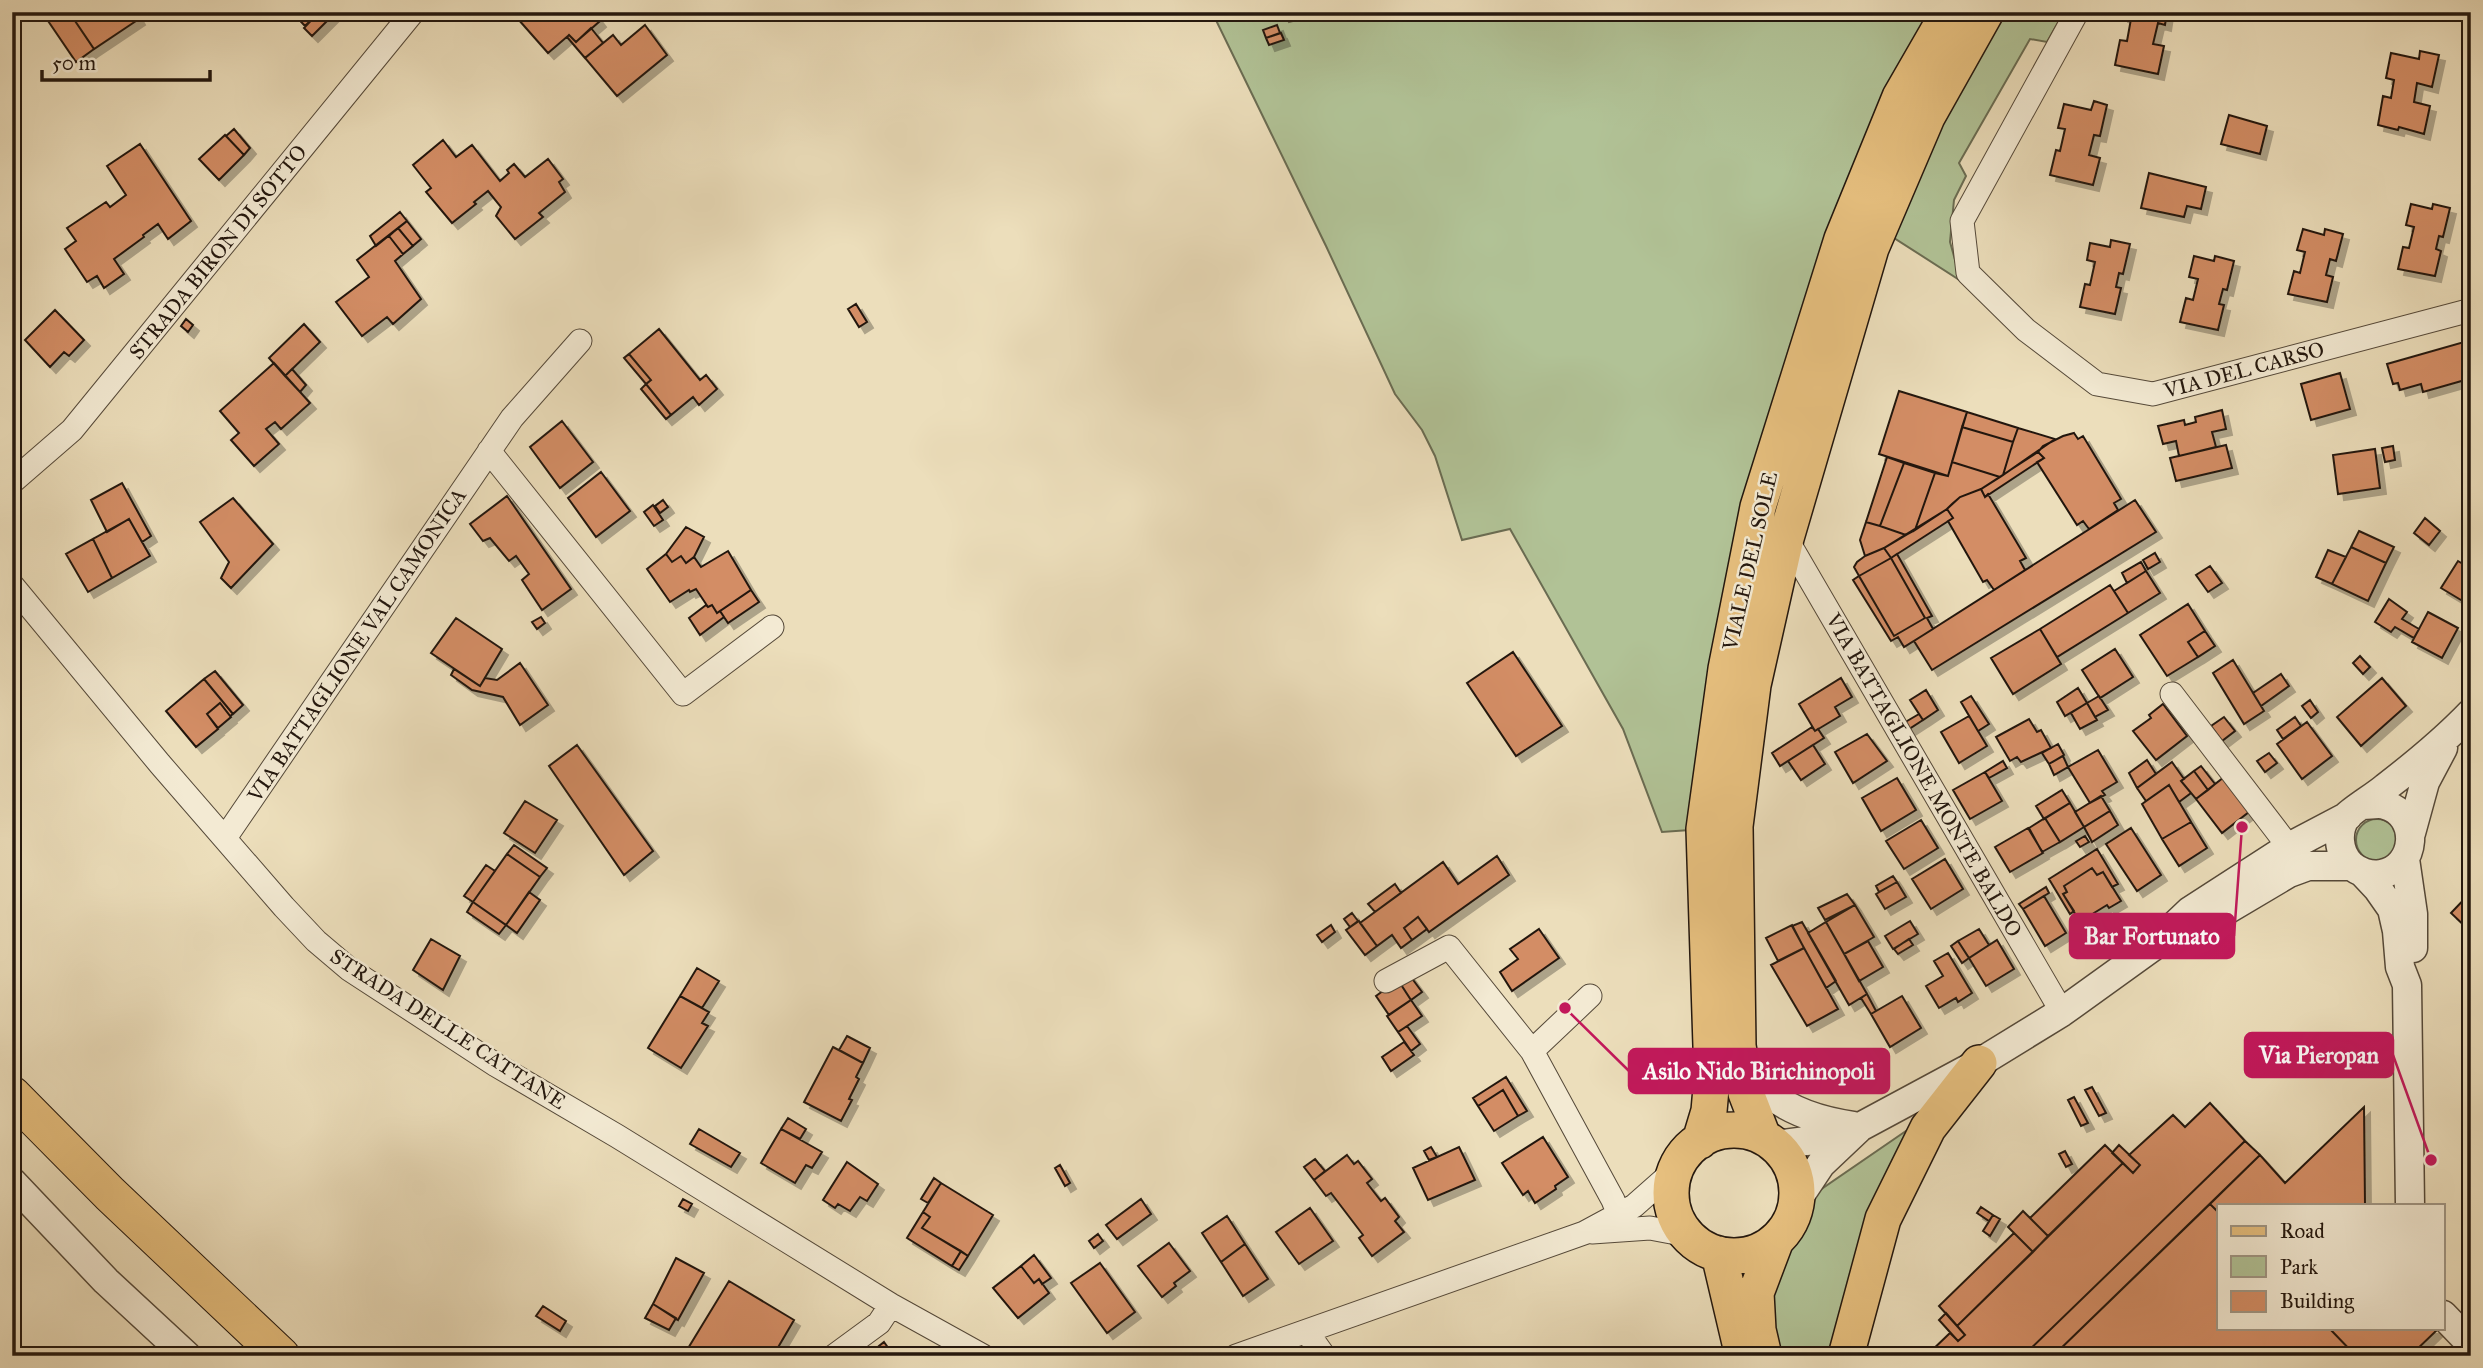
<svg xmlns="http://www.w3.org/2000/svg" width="2483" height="1368" font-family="'IM FELL Great Primer',serif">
<defs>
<filter id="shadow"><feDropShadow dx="6" dy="6" stdDeviation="0" flood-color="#0004"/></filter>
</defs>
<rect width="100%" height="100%" fill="#ecdebb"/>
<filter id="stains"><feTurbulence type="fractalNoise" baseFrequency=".00286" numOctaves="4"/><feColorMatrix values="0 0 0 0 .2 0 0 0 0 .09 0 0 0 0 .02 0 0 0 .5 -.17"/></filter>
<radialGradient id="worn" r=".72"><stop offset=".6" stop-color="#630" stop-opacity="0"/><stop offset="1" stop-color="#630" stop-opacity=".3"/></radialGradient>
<path fill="#b1c296" stroke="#6a6c52" stroke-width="2" d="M1212,12H1284L1289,22L1326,12H1949L1758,507L1704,829L1662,832L1623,729L1510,529L1462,540L1435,456L1422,430L1395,394L1326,246Z
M1998,12H2064L2047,42L2030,39L1959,163L1966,176L1954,200L1950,242L1961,281L1891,236L1958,82Z
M2356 840a21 21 0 1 1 42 0a21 21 0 1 1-42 0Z
M1919,1122L1835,1356H1776L1766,1278L1807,1199Z"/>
<path fill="#d38d65" stroke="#23170e" stroke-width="2" filter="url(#shadow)" d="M42,12H69L94,49L76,62Z
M69,12H135L139,19L94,49Z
M292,12H319L305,26Z
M319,12H336L312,36L304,28Z
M526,12H593L600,21L576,42L569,35L548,53L518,19Z
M2122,12H2167L2165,25L2158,23L2153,44L2164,46L2158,74L2115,65L2120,40L2127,41L2131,19L2122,16Z
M645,25L667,55L617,96L585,58L613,35L621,45Z
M1277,25L1280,33L1266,38L1263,30Z
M591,28L603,43L585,58L567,37L569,35L576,42Z
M1281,33L1284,40L1269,45L1266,38Z
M2420,51L2439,55L2432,87L2417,83L2414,102L2430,106L2424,134L2399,127L2398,130L2378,125L2383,96L2391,98L2394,80L2386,78L2391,53L2419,59Z
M2094,101L2107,105L2100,136L2094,135L2089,155L2100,158L2093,185L2050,175L2056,150L2060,151L2065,129L2058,128L2064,104L2091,110Z
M2229,115L2267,126L2260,154L2221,144Z
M234,129L250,148L244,155L226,136Z
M225,135L244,155L219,180L199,159Z
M443,140L456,157L472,145L500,181L509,173L507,170L514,164L525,177L548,159L563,179L559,182L565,192L539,213L543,217L515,239L496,216L501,207L488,191L474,202L476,204L452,223L426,192L431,188L413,165Z
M140,144L191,221L168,239L158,224L143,235L144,237L114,259L124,274L104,288L97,276L87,282L65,249L76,241L67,228L106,202L110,207L126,195L107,166Z
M2149,173L2206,187L2201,209L2187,206L2184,217L2141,208Z
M2411,204L2432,209L2433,204L2450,208L2443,237L2439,236L2436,249L2441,251L2435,276L2398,269L2403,247L2409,248L2414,227L2406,225Z
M400,212L407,221L376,246L370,236Z
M407,221L421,239L395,261L421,299L393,324L387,317L362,336L336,302L369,277L357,260Z
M398,228L413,246L403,254L389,236Z
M2303,229L2324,235L2325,229L2343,234L2336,261L2330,259L2326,275L2333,277L2327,302L2288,294L2294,271L2300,273L2305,252L2297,250Z
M2111,240L2130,244L2123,274L2119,273L2116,287L2121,288L2115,314L2080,307L2085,284L2090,285L2095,262L2087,260L2090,243L2110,247Z
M2194,256L2214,261L2215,256L2234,261L2227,290L2223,289L2219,304L2224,305L2218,330L2180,322L2186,298L2193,300L2198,279L2189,277Z
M856,304L867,322L859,327L848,309Z
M55,310L84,340L69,356L64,352L50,367L25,340Z
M186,319L193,325L188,332L181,326Z
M304,324L320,342L285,376L269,358Z
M659,329L700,380L706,375L717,389L699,405L693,397L671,415L646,384L651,380L629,354Z
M2471,340V374L2464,376L2465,380L2423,392L2421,384L2400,390L2398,383L2393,384L2387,364Z
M629,354L651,380L646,384L624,358Z
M274,363L310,403L281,429L275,422L266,429L279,444L254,466L231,440L239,433L220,411Z
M292,369L306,385L300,392L285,376Z
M2340,373L2350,409L2311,420L2301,384Z
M646,384L671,415L666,419L641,389Z
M1899,391L1967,412L1948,476L1879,454Z
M2222,410L2226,429L2212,432L2216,447L2179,456L2176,441L2163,444L2158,426L2184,420L2185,425L2196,422L2195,417Z
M1967,412L2018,428L2013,442L1962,427Z
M562,421L593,462L560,488L530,447Z
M1962,427L2013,442L2003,475L2000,477L1952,462Z
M2018,428L2055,439L2003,475L2013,442Z
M2074,433L2078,439L2083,436L2121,499L2114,503L2118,510L2089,529L2083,521L2077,525L2037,462L2044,458L2038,452L2043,446L2063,436Z
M2226,445L2232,468L2176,481L2170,458Z
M2393,446L2395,460L2385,462L2382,448Z
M2375,449L2380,488L2338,494L2333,455Z
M2038,452L2044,458L1985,497L1981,489Z
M1887,457L1904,463L1880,526L1866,522Z
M1952,462L2000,477L1981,489L1960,497L1947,509L1915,530L1935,473L1948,476Z
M1904,463L1935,473L1915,530L1906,535L1880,526Z
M601,472L630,511L596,537L568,498Z
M122,483L151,536L142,542L129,519L107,532L91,500Z
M1981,489L1985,497L1988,494L2026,558L2020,561L2025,570L1994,590L1987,580L1983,582L1948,521L1953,518L1947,509L1952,504L1960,497Z
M507,496L571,589L542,610L522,580L529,574L516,556L509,561L490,538L483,541L470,524Z
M233,498L273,544L231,588L221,578L229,562L200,522Z
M663,500L668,507L660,513L655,506Z
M2135,500L2156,532L1932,670L1914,641Z
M653,505L663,520L654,526L644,512Z
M1947,509L1953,518L1891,558L1884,548Z
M2425,518L2440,531L2429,545L2414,533Z
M129,519L150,556L112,578L93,539Z
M1866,522L1880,526L1906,535L1884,548L1865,556L1860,540Z
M686,527L704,537L694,557L686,563L681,556L672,562L666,554Z
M2359,531L2394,547L2386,563L2351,547Z
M93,539L112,578L88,592L66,554Z
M2351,547L2386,563L2368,601L2332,584Z
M1884,548L1891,558L1859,576L1854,567L1857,562L1865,556Z
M2328,550L2346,557L2332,584L2316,577Z
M728,551L751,590L717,613L712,605L708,607L696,589L690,592L689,590L670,602L647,569L666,554L672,562L681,556L686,563L694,557L701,567Z
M2155,553L2160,562L2148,569L2143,560Z
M1897,554L1932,616L1927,618L1933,629L1904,647L1898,637L1891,641L1853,580L1859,576L1894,636L1925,618L1891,558Z
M1891,558L1925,618L1894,636L1859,576Z
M2458,561L2471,569V596L2466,603L2441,588Z
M2141,562L2146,571L2127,583L2122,573Z
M2210,566L2222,583L2208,592L2196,575Z
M2146,571L2160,593L2128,613L2114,591Z
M2110,585L2128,613L2057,657L2040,629Z
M751,590L759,602L728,623L720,611Z
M2389,599L2407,612L2402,619L2419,629L2414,638L2395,627L2391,632L2375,622Z
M2188,604L2205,631L2188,642L2198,657L2167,676L2140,635Z
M706,605L708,607L712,605L717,613L720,611L724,617L700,635L689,618Z
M2428,612L2458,628L2442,658L2412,642Z
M541,617L545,623L537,629L532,622Z
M456,618L502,649L480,686L431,653Z
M2040,629L2061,664L2013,694L1991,658Z
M2205,631L2215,646L2198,657L2188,642Z
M2115,649L2133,677L2100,698L2082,670Z
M1513,652L1562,726L1516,756L1467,683Z
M2360,656L2370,667L2363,674L2353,663Z
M2233,660L2264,711L2244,724L2213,673Z
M520,663L548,705L520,725L503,697L472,690L451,675L454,669L480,686L485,678L497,680Z
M215,671L243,705L233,714L204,679Z
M2281,674L2289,686L2261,706L2253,693Z
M1841,678L1852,697L1835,707L1840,716L1815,731L1799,704Z
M2382,678L2406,706L2361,746L2337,717Z
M204,679L233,714L230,716L220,703L207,714L218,729L196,747L166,711Z
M2078,688L2087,703L2065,716L2057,702Z
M1926,690L1938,710L1923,720L1910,700Z
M1971,696L1989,724L1978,731L1961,702Z
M2099,696L2108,710L2095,717L2087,703Z
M2310,700L2318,712L2311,718L2302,706Z
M220,703L231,717L218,728L207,714Z
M2087,703L2097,720L2080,729L2071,713Z
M2163,704L2187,736L2156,760L2133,731L2151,718L2149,715Z
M1919,714L1923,720L1906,731L1902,724Z
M1969,716L1987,746L1959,763L1941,732Z
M2224,717L2235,731L2222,741L2211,726Z
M2295,717L2301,726L2283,739L2277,730Z
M2029,719L2037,732L2041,730L2051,748L2021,762L2017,757L2010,761L1996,737Z
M2307,722L2332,756L2302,779L2277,744Z
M1812,727L1815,731L1818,729L1824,738L1780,766L1772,753Z
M1867,734L1887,761L1853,783L1835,752Z
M2058,744L2064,755L2049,764L2042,753Z
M577,745L653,851L624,875L549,766Z
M1813,745L1825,764L1801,780L1788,761Z
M2098,750L2117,782L2102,791L2105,795L2090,803L2068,767Z
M2269,753L2277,763L2265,772L2257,761Z
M2063,756L2068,767L2054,775L2049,764Z
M2147,760L2156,774L2137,788L2129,773Z
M2003,761L2007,768L1989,778L1985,772Z
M2172,762L2184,779L2181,781L2191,793L2179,802L2169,785L2146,801L2137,788Z
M2201,766L2215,784L2208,790L2194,771Z
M2194,771L2208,790L2196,799L2181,781Z
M1985,772L2002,801L1970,819L1953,790Z
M2228,774L2254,808L2222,833L2196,799Z
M1897,778L1916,810L1881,831L1862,798Z
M2169,785L2191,822L2162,839L2142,804Z
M2062,790L2070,803L2044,819L2036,806Z
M2101,796L2110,811L2084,827L2075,812Z
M525,801L557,820L535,853L504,833Z
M2070,803L2084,827L2060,842L2045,818Z
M2110,811L2118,825L2092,842L2084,827Z
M2045,818L2060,842L2042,852L2029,828Z
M1921,820L1938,848L1904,869L1886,841Z
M2191,822L2207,848L2179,866L2162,839Z
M2028,828L2043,853L2010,872L1995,847Z
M2131,828L2161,875L2137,891L2106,844Z
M2085,836L2089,842L2080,847L2076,841Z
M514,845L547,868L540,877L507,854Z
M2097,849L2118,884L2112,887L2103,872L2097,875L2092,868L2064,886L2067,892L2063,894L2074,911L2070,914L2049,879Z
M507,854L540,877L506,925L473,902Z
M1497,856L1509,875L1429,932L1418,917L1404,928L1412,940L1401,948L1392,935L1377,946L1360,923L1443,862L1458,884Z
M1945,859L1963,889L1931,909L1912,879Z
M486,865L495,871L473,902L464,896Z
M2092,868L2097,875L2103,872L2121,901L2109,908L2107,905L2094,913L2096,916L2082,925L2063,894L2067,892L2064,886Z
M1893,876L1897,882L1879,892L1876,886Z
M1897,882L1906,897L1885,909L1876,894Z
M1395,884L1401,893L1375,912L1368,904Z
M2046,887L2049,893L2023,909L2019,904Z
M529,892L540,900L517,933L506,925Z
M2471,892V932L2451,913Z
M1847,894L1855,905L1825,920L1818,908Z
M2044,896L2066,933L2045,946L2023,909Z
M473,902L506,925L499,934L467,912Z
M1855,905L1874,937L1844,954L1826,922Z
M1352,913L1358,921L1350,927L1344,919Z
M1418,917L1427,929L1412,940L1404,928Z
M1359,921L1377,946L1365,955L1346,930Z
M1910,921L1918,934L1893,949L1885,936Z
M1802,922L1836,981L1826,988L1792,926Z
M1826,922L1867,994L1849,1005L1808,933Z
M1331,925L1335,932L1322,942L1317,935Z
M1792,925L1804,948L1778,961L1766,938Z
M1539,929L1559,958L1512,991L1500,972L1518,959L1510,949Z
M1979,929L1989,945L1969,958L1958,941Z
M431,939L460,956L443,990L413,970Z
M1909,939L1913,945L1898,954L1894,949Z
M1997,940L2014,969L1986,986L1969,958Z
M1868,941L1883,967L1859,981L1844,954Z
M1958,941L1969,958L1962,963L1951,946Z
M1804,948L1838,1009L1807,1026L1771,965Z
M1948,953L1972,993L1958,1002L1956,998L1939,1008L1926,986L1943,976L1934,961Z
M697,968L719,981L702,1008L680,996Z
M1408,973L1422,992L1411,1000L1398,980Z
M1398,980L1411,1000L1389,1015L1376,996Z
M1867,994L1876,1011L1871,1014L1861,998Z
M680,996L709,1012L702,1023L708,1026L681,1068L648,1048Z
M1902,996L1921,1028L1890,1047L1871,1014Z
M1411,1000L1422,1016L1398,1032L1387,1016Z
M1407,1026L1420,1044L1411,1051L1398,1032Z
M847,1036L870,1048L863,1063L839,1050Z
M1404,1042L1414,1055L1391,1071L1382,1057Z
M833,1047L863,1063L856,1077L859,1079L849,1099L852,1100L841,1121L804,1102Z
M1506,1077L1527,1111L1518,1116L1503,1090L1478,1106L1473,1098Z
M2092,1087L2106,1113L2099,1116L2085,1090Z
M1503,1090L1518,1116L1494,1131L1478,1106Z
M2074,1097L2088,1123L2081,1126L2068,1100Z
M2210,1103L2245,1141L2023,1356H1926L1950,1333L1958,1341L1965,1335L1957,1326L2123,1163L2133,1173L2140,1165L2129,1155L2173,1115L2185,1127Z
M2364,1107L2365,1205H2219V1213L2210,1204L2260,1155L2285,1183Z
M788,1118L806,1129L800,1139L781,1129Z
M699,1129L740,1153L731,1167L690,1144Z
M781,1129L822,1152L812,1168L806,1165L795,1183L761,1163Z
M1543,1137L1568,1177L1555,1186L1556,1189L1535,1203L1528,1191L1523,1195L1502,1163Z
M2245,1141L2260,1155L2053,1356H2023Z
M2105,1145L2123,1163L2048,1236L2030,1218Z
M2119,1145L2140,1165L2133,1173L2112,1153Z
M1431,1147L1437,1157L1429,1160L1424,1151Z
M1459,1147L1475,1180L1428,1200L1413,1168Z
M2065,1151L2072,1164L2066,1167L2059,1154Z
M1347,1155L1354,1164L1358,1161L1372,1179L1367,1183L1381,1201L1385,1198L1399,1217L1395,1221L1404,1232L1372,1256L1359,1238L1363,1235L1331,1193L1326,1196L1314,1180Z
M1315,1159L1325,1171L1314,1180L1304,1167Z
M847,1162L878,1184L867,1201L860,1197L850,1211L838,1204L835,1208L823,1200Z
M1060,1165L1070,1183L1065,1186L1055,1168Z
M934,1178L941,1183L928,1203L921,1199Z
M941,1183L993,1215L968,1256L922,1228L930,1217L923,1212Z
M683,1199L692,1204L688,1211L679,1206Z
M1141,1199L1151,1214L1117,1239L1106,1225Z
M2210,1204L2219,1213V1328H2329L2356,1356H2053Z
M1981,1207L1993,1215L1989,1221L1977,1213Z
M1310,1208L1333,1241L1299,1264L1276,1232Z
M2023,1211L2048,1236L2033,1252L2008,1227Z
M923,1212L930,1217L922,1228L961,1251L952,1266L907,1238Z
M1993,1215L2000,1219L1990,1236L1983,1231Z
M1227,1216L1245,1244L1221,1262L1202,1233Z
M2014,1233L2033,1252L1957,1326L1939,1306Z
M1098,1234L1103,1241L1094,1248L1089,1241Z
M1169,1243L1190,1271L1174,1283L1176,1286L1162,1297L1138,1266Z
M1245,1244L1268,1279L1243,1296L1221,1262Z
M961,1251L968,1256L959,1270L952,1266Z
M1034,1255L1051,1278L1042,1284L1039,1279L1034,1283L1021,1266Z
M676,1258L704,1273L678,1320L653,1304Z
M1100,1263L1135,1312L1107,1333L1071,1283Z
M1021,1266L1034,1283L1039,1279L1049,1293L1018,1318L993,1288Z
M729,1281L794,1320L773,1356H747L740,1352L738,1356H696L687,1350Z
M653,1304L676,1318L669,1330L645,1318Z
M543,1306L566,1321L560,1331L536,1316Z
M1946,1313L1965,1335L1958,1341L1939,1320Z
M2329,1328H2436L2438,1329L2410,1356H2356Z
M884,1342L894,1356H886L879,1346Z
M879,1346L883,1351L876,1356H865Z"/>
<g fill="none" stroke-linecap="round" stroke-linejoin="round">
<defs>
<path id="minor" d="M2077,12L1962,221L1968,273L2026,330L2097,384L2153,394L2471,310
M489,451L683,694L772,627
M12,482L72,430L413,12
M1786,538L2062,1012
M12,585L160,764L284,907L316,941L349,969L496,1065L617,1136L891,1305L983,1356
M2172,694L2289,847
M225,838L512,418L580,341
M1386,981L1449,947L1532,1051L1613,1200L1619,1215
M1532,1051L1590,996
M1592,1232L1650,1228L1687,1235
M1307,1332L1324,1356
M834,1356L879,1323L891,1305
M1236,1356L1584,1233L1634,1206L1677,1168"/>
<path id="tertiary" d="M2364,805C2370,805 2379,803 2385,805C2421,815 2417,868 2381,874C2371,876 2358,872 2351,865C2338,853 2336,830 2347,816C2354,809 2377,795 2386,787C2416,764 2445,740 2471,713
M2411,833L2425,782L2443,748
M2405,859L2413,914V948
M2363,873L2378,889L2392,909L2397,931L2400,967L2407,985L2410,1205
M2225,911L2289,873L2308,866H2351
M1742,1058C1746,1065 1750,1075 1756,1081C1781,1110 1818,1121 1854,1126
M1775,1145L1814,1140L1860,1127L1979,1063L2062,1012L2151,948L2190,911L2289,847L2348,816
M12,1182L106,1281L187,1356
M1797,1200L1821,1164L1858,1129
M2443,1315L2471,1344"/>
<path id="primary" d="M1671 1193a63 63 0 1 1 126 0a63 63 0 1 1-126 0Z
M1763,1137L1746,1093L1738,1046L1735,826L1753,685L1786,538L1871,248L1927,117L1986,12
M1700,1141L1709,1111L1712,1077L1704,829L1726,669L1758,507L1842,239L1900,97L1949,12
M1719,1254L1743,1356
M1764,1356L1758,1330L1756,1293L1776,1240
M1846,1356L1883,1219L1928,1128L1979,1063"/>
<path id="trunk" d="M12,1095L110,1194L281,1356"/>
</defs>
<use href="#minor" stroke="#554939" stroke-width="25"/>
<use href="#tertiary" stroke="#554939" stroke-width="31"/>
<use href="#primary" stroke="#23170e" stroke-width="38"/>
<use href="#trunk" stroke="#23170e" stroke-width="39"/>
<use href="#minor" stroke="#f3ead3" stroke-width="23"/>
<use href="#tertiary" stroke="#f3ead3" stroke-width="28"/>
<use href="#primary" stroke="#e6bf7e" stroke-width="35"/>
<use href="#trunk" stroke="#e6bf7e" stroke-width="37"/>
</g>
<g text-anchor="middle" stroke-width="5" stroke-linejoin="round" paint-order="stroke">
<g font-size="21" fill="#23170e" stroke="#f3ead3">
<text transform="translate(218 252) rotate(-51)" y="7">STRADA BIRON DI SOTTO</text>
<text transform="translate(2244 370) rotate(-15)" y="7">VIA DEL CARSO</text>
<text transform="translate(1750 561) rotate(-77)" y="7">VIALE DEL SOLE</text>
<text transform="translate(357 645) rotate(-56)" y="7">VIA BATTAGLIONE VAL CAMONICA</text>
<text transform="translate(1924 775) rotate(60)" y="7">VIA BATTAGLIONE MONTE BALDO</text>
<text transform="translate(448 1029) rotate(33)" y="7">STRADA DELLE CATTANE</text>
</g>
</g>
<path fill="none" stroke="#c2185b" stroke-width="2.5" d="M2242 827L2234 936M2431 1160L2393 1055M1565 1008L1629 1071"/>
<g fill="#c2185b" stroke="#f3ead3" stroke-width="2.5">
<circle cx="2242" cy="827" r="7"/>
<circle cx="2431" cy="1160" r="7"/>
<circle cx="1565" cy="1008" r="7"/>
</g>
<g fill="#c2185b" stroke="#c2185b" stroke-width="2.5">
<rect x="2070" y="914" width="164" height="44" rx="7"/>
<rect x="2245" y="1033" width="148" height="44" rx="7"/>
<rect x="1629" y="1049" width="260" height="44" rx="7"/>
</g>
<g font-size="23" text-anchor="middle" font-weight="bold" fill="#fff">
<text x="2152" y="944">Bar Fortunato</text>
<text x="2319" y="1063">Via Pieropan</text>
<text x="1759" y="1079">Asilo Nido Birichinopoli</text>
</g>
<rect width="2483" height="1368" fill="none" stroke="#ecdebb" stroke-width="42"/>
<rect x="14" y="14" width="2455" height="1340" fill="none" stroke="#23170e" stroke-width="3.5"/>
<rect x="21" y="21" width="2441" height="1326" fill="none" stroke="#23170e" stroke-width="2"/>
<rect x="2217" y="1204" width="228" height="126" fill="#f3ead3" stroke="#a09684" stroke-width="2"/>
<rect x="2231" y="1226" width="35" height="10" fill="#e6bf7e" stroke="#a09684" stroke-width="2"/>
<text x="2280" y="1238" font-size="21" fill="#23170e">Road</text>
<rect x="2231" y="1256" width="35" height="21" fill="#b1c296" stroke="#a09684" stroke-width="2"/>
<text x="2280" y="1274" font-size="21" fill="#23170e">Park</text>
<rect x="2231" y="1291" width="35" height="21" fill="#d38d65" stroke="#a09684" stroke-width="2"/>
<text x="2280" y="1308" font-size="21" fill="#23170e">Building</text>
<path d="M42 70v10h168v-10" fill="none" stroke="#23170e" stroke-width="3.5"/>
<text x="52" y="70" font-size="21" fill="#23170e" stroke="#f3ead3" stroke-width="5" paint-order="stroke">50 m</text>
<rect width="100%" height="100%" filter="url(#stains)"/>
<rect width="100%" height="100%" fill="url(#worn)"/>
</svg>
